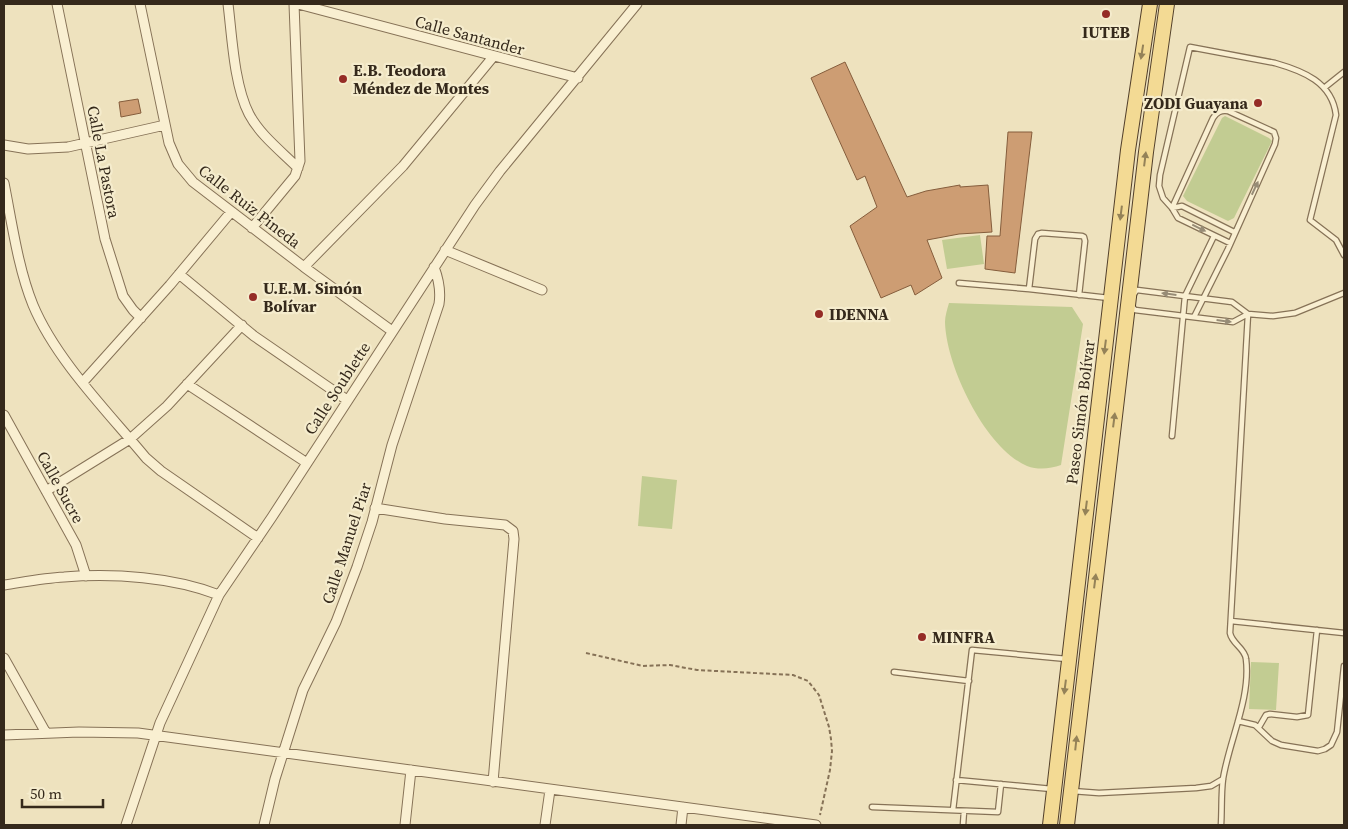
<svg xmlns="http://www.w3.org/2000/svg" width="1348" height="829" font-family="'Source Serif 4',serif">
<rect width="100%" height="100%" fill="#eee2be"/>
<path fill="#c2cc92" d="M1225,116L1269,138L1272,141L1234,218L1228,221L1187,201L1183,196L1222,118Z
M980,235L984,264L947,269L942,240Z
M949,303L1072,307L1083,324L1061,465C1050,469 1038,470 1027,466C985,448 946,366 945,322C945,316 947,310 949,303Z
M642,476L677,480L672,529L638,526Z
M1251,662L1279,663L1276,710L1249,709Z"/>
<path fill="#cd9d73" stroke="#855d3c" d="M845,62L907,197L926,191L960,185V187L988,185L992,232L959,234L927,240L942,278L915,295L911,285L881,298L850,226L877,207L865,176L857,180L811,78Z
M138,99L141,113L121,117L119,102Z
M1008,132H1032L1015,273L985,269L987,236H1000Z"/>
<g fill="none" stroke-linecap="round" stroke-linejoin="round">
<defs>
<path id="service" d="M1324,88L1344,72
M1172,208L1213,118C1217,112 1221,110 1228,111L1274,132L1276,138L1275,144L1228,249L1194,317
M1172,208L1182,206L1234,232
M1230,243L1178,218L1172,208L1163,198L1159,186L1160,175L1190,47L1275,63C1303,71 1332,82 1336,115L1310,220L1336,240L1344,255
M959,283L1029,289L1109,298
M1029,289L1035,239L1038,234L1042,233L1082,236L1084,237L1085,241L1079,295
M1134,294L1137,290L1232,302L1248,314
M1132,306L1135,310L1233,322L1248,314L1273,316L1295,313L1344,293
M1172,436L1185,296L1214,236
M1231,621L1344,633
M894,672L969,681
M1238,721L1255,725L1272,741L1281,745L1318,751L1325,749L1331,745L1337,732L1344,666
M1259,727L1266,715L1270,714L1297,717L1308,715L1317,630
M956,780L1052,789
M1072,791L1099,793L1196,788L1211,786L1223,779
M872,807L998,812L1001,784
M953,810L972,650L1067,659
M963,825L964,811
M1221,825C1222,810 1221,794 1223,779C1229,741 1251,698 1246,659C1245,648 1232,644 1230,633L1248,314"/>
<path id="minor" d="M57,4L105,239L123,296L133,310L141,318
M140,4L169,143L178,164L193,182L304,267L392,331
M228,4C232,36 234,85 249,114C260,135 281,151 298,168
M298,4L578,78
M4,145L28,149L68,147L165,125
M4,183C12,223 18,268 33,305C56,360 108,412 146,458L161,471L258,538
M252,228L295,176L300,161L294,4
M445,250L542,290
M304,267L403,166L493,57
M179,274L254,336L347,400
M83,382L170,285L231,212
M187,384L307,463
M4,415L76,545L86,576
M46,491L130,439L167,406L242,325
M375,508L445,519L505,525L513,531L514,539L493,782
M4,585C24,582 44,578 64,577C114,573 173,577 219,595
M4,658L46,733
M4,735L79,732L138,733L816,825
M126,825L160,723L219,595L272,517L475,205L500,171L637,4
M264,825L275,779L303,690L336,622L357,567L372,522L392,445L439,304C441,291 439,280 434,267
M405,825L411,770
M545,825L550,790
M681,825L683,807"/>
<path id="primary" d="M1050,825L1128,150L1150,4
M1067,825L1146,152L1167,4"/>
</defs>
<use href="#service" stroke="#867257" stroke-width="7"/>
<use href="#minor" stroke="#867257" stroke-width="11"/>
<use href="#primary" stroke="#53402b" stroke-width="16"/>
<path stroke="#867257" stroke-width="2" stroke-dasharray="4 2.5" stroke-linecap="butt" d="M586,653L643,666L670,665L697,670L793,675L808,681L819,695L829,727L831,739L832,751L830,770L820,815"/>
<use href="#service" stroke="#f9efd1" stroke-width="4.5"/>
<use href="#minor" stroke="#f9efd1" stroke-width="9"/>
<use href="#primary" stroke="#f3da94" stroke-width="14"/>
</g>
<defs><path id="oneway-solid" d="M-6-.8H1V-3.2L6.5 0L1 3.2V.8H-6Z" transform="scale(1.25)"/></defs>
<g fill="#948258">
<use href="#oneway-solid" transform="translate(1142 52) rotate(99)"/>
<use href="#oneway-solid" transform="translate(1145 159) rotate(-83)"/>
<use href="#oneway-solid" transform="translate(1121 213) rotate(97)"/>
<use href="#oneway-solid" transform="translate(1105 347) rotate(97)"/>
<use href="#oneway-solid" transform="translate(1114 420) rotate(-83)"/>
<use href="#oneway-solid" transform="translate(1086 508) rotate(97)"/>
<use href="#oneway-solid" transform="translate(1095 581) rotate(-83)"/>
<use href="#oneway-solid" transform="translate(1065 687) rotate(97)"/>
<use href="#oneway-solid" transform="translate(1076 743) rotate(-84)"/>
</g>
<g fill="#978c76">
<use href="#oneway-solid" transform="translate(1255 188) rotate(-65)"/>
<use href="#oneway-solid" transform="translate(1199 228) rotate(26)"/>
<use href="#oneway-solid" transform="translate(1169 294) rotate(-173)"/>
<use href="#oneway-solid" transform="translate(1224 321) rotate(7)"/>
</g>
<g fill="#952c26" stroke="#f5eccd" stroke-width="2">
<circle cx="1106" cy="14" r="5"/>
<circle cx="343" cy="79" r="5"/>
<circle cx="1258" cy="103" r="5"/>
<circle cx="253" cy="297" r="5"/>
<circle cx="819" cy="314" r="5"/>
<circle cx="922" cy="637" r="5"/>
</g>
<g text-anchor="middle" stroke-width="4.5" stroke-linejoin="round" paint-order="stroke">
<g font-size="16" font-weight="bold" fill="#35291b" stroke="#f5eccd" text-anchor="start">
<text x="1106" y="38" text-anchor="middle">IUTEB</text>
<text x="353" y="76">E.B. Teodora<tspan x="353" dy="18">Méndez de Montes</tspan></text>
<text x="1248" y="109" text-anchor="end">ZODI Guayana</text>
<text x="263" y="294">U.E.M. Simón<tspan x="263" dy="18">Bolívar</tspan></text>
<text x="829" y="320">IDENNA</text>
<text x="932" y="643">MINFRA</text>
</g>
<g font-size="16" fill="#35291b" stroke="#f5eccd">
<text transform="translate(470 35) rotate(15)" y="6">Calle Santander</text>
<text transform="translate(104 162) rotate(79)" y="6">Calle La Pastora</text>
<text transform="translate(250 206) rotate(38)" y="6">Calle Ruiz Pineda</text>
<text transform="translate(337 388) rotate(-57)" y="6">Calle Soublette</text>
<text transform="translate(1080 412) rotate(-83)" y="6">Paseo Simón Bolívar</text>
<text transform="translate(61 487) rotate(61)" y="6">Calle Sucre</text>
<text transform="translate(346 543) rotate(-72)" y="6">Calle Manuel Piar</text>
</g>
</g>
<rect width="1348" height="829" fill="none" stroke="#35291b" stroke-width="10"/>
<path d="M22 799v8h81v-8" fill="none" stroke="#35291b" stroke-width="2.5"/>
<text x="30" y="799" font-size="15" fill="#35291b" stroke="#f5eccd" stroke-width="4" paint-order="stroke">50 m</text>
</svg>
